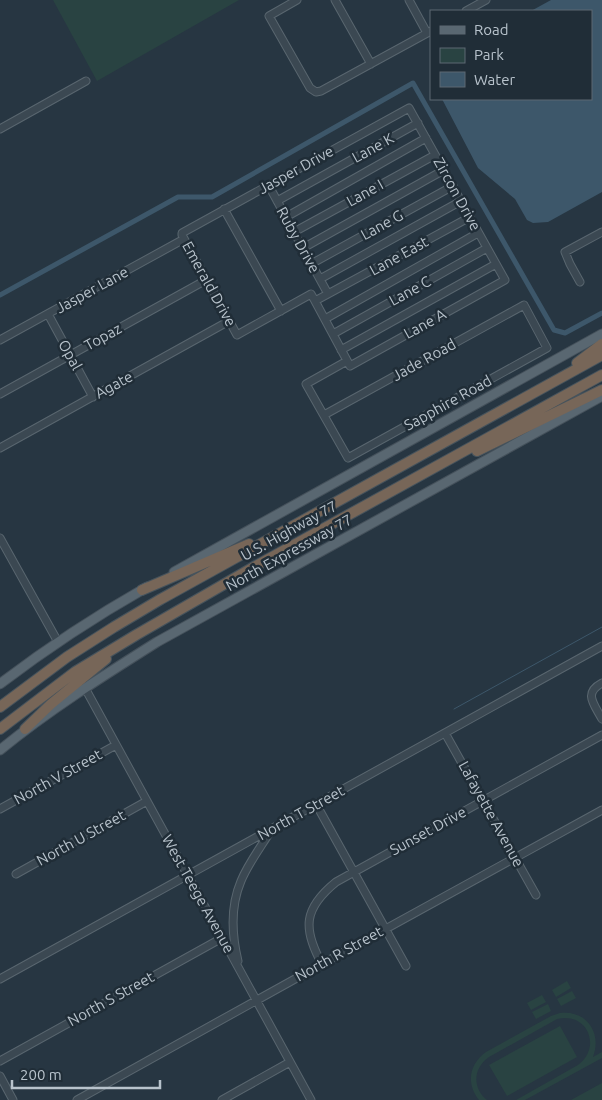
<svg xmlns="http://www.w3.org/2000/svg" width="602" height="1100" font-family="Ubuntu,sans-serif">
<rect width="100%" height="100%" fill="#273642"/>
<path fill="#294342" d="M53,0H239L97,81Z
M567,981L571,988L556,997L552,990Z
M572,991L576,998L561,1006L557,999Z
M542,995L546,1002L531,1010L527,1003Z
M548,1004L551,1011L536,1019L532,1012Z
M560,1013C587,1010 602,1033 593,1057L602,1052V1058L525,1100H516L578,1065C602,1048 588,1011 557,1019L489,1057C473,1068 472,1088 487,1100H479C466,1084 469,1064 486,1052L551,1016Z
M560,1026L577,1057L507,1096L489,1065Z
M602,1083V1100H571Z"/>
<path fill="#3d576a" d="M551,0H602V192L548,222L533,223L527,220L515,199L478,168L442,99H591V11H531Z"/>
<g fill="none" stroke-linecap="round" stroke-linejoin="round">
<path stroke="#3d576a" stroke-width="1" d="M454,709L602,627"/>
<path stroke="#3d576a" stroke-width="5" d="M0,295L178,197H212L413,83L554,330L565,333L602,313"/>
<defs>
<path id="minor" d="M297,0L269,16L310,88L316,92L321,91L431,31
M335,0L371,64
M409,0L427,33
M466,11L486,0
M0,129L86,81
M269,186L328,294
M277,201L418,123
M224,209L281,311
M286,217L426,138
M294,232L435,155
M303,248L444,170
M311,264L453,186
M320,279L461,201
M580,282L570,264L565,252L602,232
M315,301L350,366L505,280C473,222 441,165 409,108L182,233V235L237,335L311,294L315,301L470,217
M48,314L93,397
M325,319L478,233
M333,334L487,248
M0,340L184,239
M341,350L496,264
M0,394L206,280
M324,415L524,305L547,348L348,458L306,384L347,361
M0,448L229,321
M0,538L58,642
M602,683C583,693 594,704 602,719
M85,688L311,1100
M445,733L536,895
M316,804L406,966
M0,809L116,745
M16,874L147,801
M238,961C232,936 230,907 241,881C248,864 260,848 270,832
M322,964C302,928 304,908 336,882L602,735
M0,979L602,646
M0,1061L222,938
M0,1076L13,1100
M77,1100L322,964L602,810
M222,1100L290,1062"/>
<path id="major" d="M174,572L602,334
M0,684C47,648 96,616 147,587
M0,750C49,710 103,676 157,642L602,396"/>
<path id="highway" d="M577,363L602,344
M477,451L602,390
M142,590L249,544
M0,707L67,657L114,627L161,599L602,355
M0,729L75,672L136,635L254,567L602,375
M25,729L51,704L106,659"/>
</defs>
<use href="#minor" stroke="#59666f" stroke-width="9"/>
<use href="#major" stroke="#45515b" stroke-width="11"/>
<use href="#highway" stroke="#46535c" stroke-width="12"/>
<use href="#minor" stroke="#3b4852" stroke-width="7"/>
<use href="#major" stroke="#596771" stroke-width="9"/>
<use href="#highway" stroke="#776658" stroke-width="10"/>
</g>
<g text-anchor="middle" stroke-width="5" stroke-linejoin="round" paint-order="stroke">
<g font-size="15" fill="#b8c3cc" stroke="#202d37">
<text transform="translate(373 148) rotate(-29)" y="5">Lane K</text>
<text transform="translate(296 170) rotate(-29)" y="5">Jasper Drive</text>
<text transform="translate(365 193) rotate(-29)" y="5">Lane I</text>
<text transform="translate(457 194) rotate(61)" y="5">Zircon Drive</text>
<text transform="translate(382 225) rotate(-29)" y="5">Lane G</text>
<text transform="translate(298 240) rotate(61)" y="5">Ruby Drive</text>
<text transform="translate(399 256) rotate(-29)" y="5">Lane East</text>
<text transform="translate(209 284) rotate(61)" y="5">Emerald Drive</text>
<text transform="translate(92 290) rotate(-29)" y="5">Jasper Lane</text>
<text transform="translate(410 291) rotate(-29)" y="5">Lane C</text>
<text transform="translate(425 324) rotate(-29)" y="5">Lane A</text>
<text transform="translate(103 337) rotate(-29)" y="5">Topaz</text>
<text transform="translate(70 355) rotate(61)" y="5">Opal</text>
<text transform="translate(424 360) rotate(-29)" y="5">Jade Road</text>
<text transform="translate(114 385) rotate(-29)" y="5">Agate</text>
<text transform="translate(448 403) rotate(-29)" y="5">Sapphire Road</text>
<text transform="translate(289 531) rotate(-29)" y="5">U.S. Highway 77</text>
<text transform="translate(289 553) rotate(-29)" y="5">North Expressway 77</text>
<text transform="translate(58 777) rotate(-29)" y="5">North V Street</text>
<text transform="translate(301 813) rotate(-29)" y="5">North T Street</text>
<text transform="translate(491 814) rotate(61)" y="5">Lafayette Avenue</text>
<text transform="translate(428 831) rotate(-29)" y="5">Sunset Drive</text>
<text transform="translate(81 838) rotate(-29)" y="5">North U Street</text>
<text transform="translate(198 894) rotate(61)" y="5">West Teege Avenue</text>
<text transform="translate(339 954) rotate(-29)" y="5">North R Street</text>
<text transform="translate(111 999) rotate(-29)" y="5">North S Street</text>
</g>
</g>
<rect x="430" y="10" width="162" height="90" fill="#202d37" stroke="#5d6973"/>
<rect x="440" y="26" width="25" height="8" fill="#596771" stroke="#5d6973"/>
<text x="474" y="35" font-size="15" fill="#b8c3cc">Road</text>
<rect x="440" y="48" width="25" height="15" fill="#294342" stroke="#5d6973"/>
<text x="474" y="60" font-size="15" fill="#b8c3cc">Park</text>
<rect x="440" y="72" width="25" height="15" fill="#3d576a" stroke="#5d6973"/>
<text x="474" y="85" font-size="15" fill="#b8c3cc">Water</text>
<path d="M12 1080v8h148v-8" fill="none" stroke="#b8c3cc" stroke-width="2.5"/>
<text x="20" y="1080" font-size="15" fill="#b8c3cc" stroke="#202d37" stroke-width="4" paint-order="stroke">200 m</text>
</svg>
